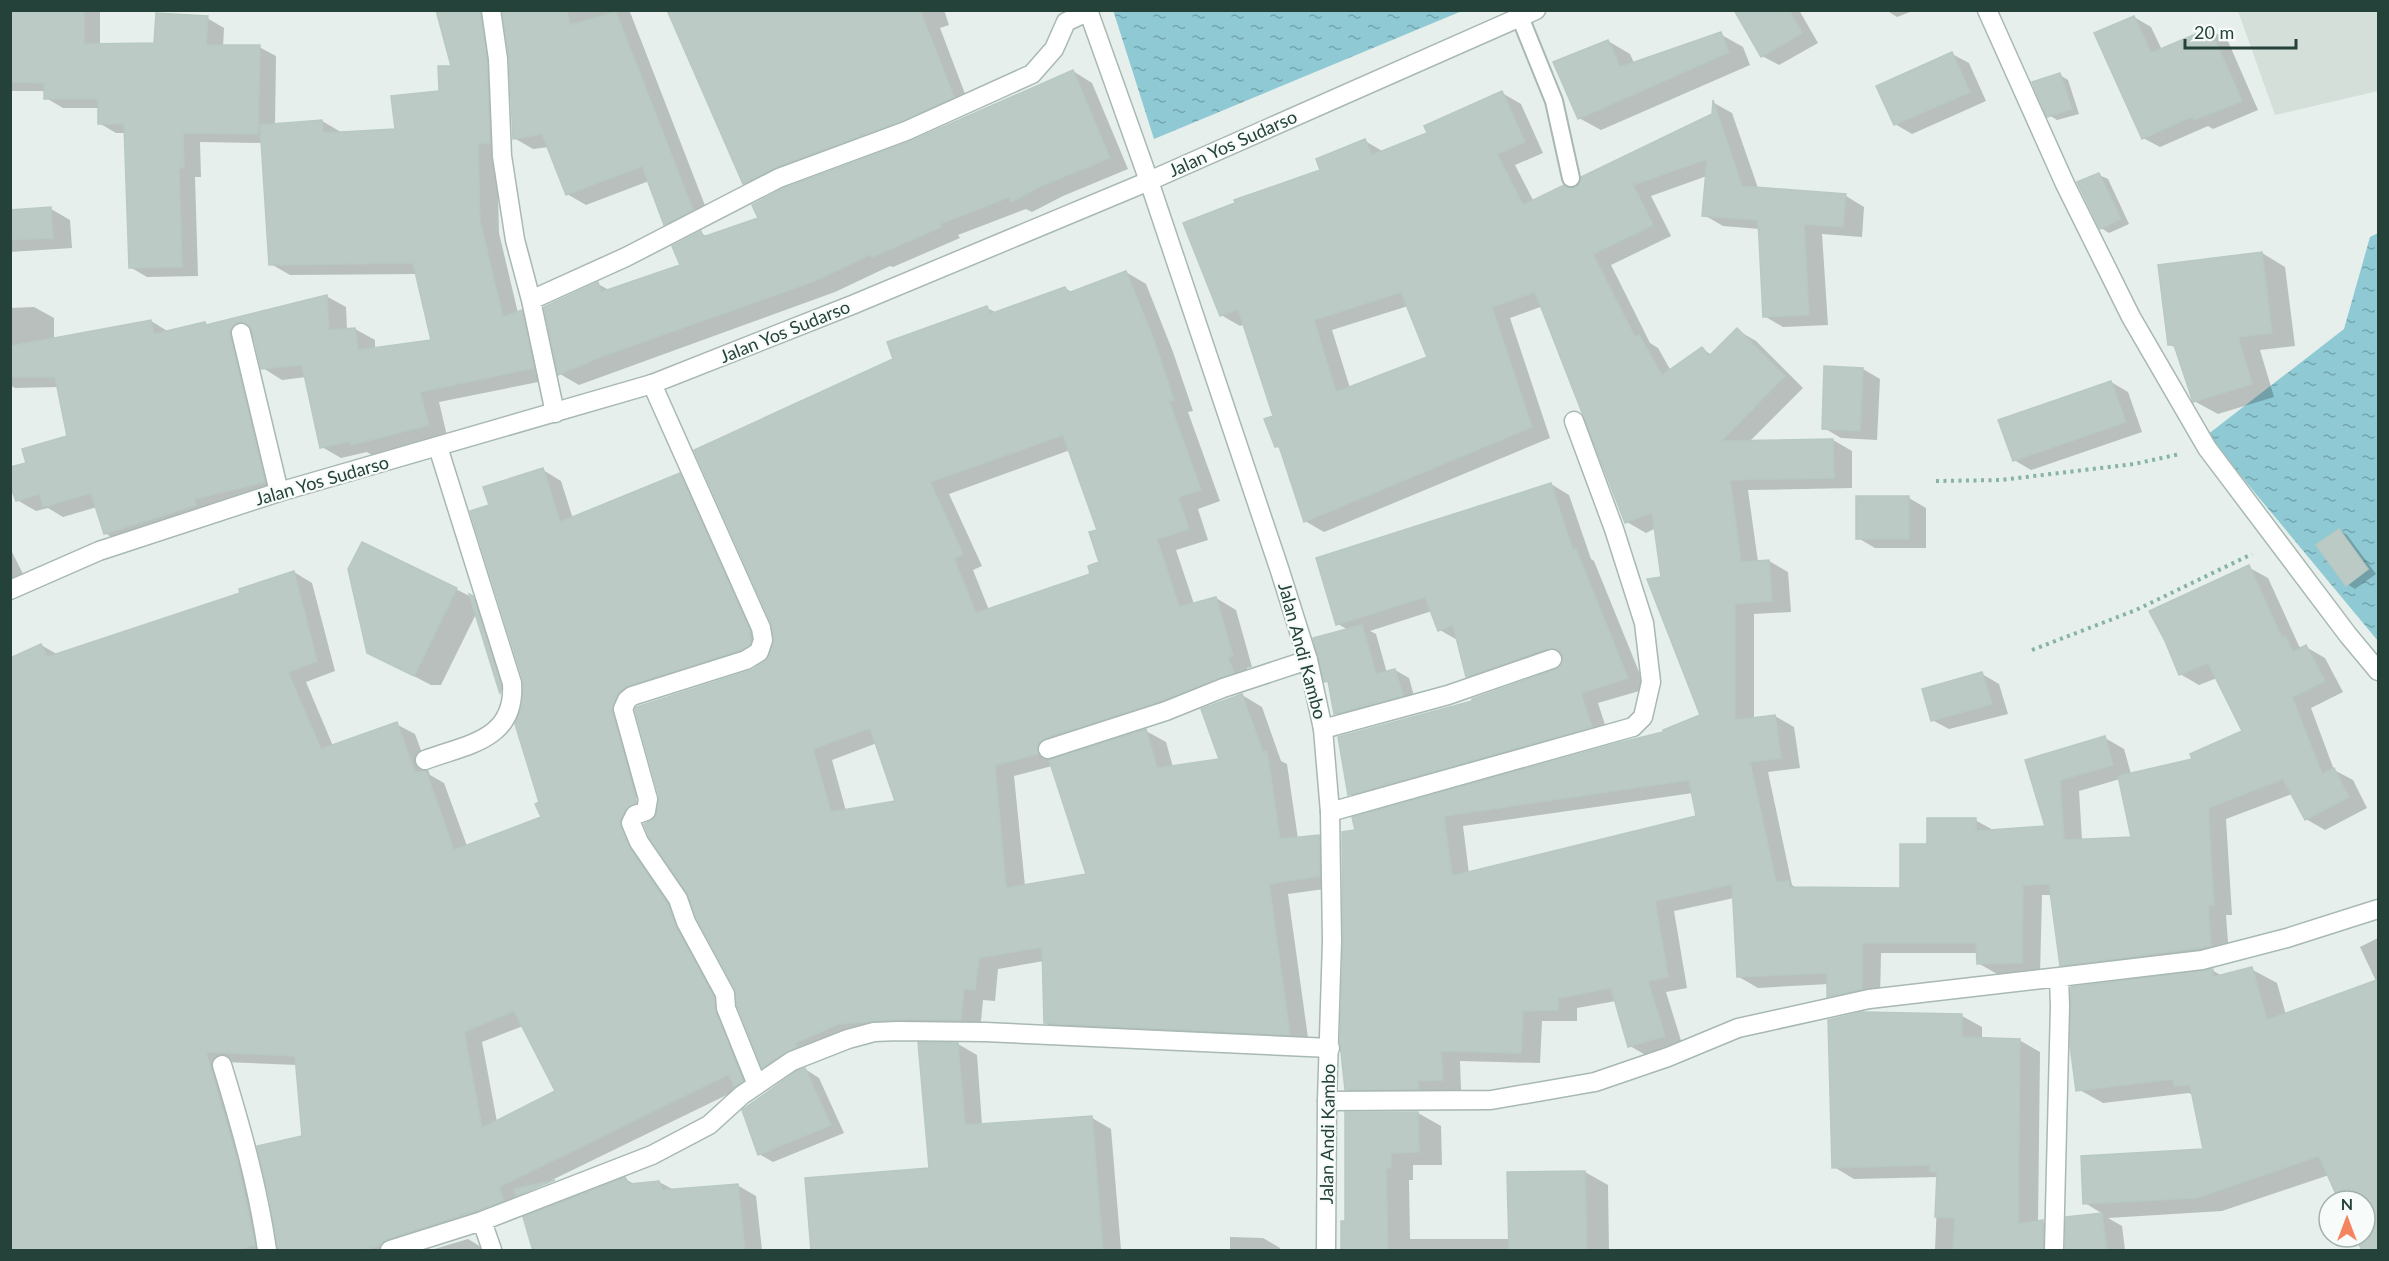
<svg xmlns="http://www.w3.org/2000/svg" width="2389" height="1261" font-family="Lato,sans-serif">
<defs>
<pattern id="water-ripples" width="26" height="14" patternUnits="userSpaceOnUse" patternTransform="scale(1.5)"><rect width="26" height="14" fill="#8ec9d4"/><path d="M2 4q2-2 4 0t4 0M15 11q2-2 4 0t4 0" fill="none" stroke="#74a5ad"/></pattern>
</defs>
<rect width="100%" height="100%" fill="#e6efeb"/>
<path fill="#d4dfda" d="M2238,11H2378V91L2275,115Z"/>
<path fill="url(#water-ripples)" d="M1113,10H1462V11L1154,139Z
M2378,233V641L2207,435L2344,329L2370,237Z"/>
<path fill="#0003" fill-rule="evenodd" d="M10,10H100V45L156,44L207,18L224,28L223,47H259L276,56L275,125L322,121L341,132L397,130L441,92L453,68L438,10H633L630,12L711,221L685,235L666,224L649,181L586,205L567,194L549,147L533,149L514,138L511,58L504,11L499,18L497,155L499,233L518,313L522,312L541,323L553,379L439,402L447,436L372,455L367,452L341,458L322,447L306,377L282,380L263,368L254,335L249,347L284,493L124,545L105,533L97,507L63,517L48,508L36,511L17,500L28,464L69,437L58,387L15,388L10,385V308L34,307L54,318V339L151,321L169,332L205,324L209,326L326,296L346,307L347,330L355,329L375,340V349L433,341L417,274L290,275L271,264L263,143L200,142L201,177H195L198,276L147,277L130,267L126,133H116L99,123V108H63L46,98V91H10Z
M672,10H944L949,25L940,28L970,107L761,193L744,183Z
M1736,10H1799L1818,43L1779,65L1762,56Z
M1886,10H1915L1897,17Z
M2134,17L2151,27L2162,50L2210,30L2227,39L2258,110L2213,129L2208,126L2160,147L2143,138Z
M1720,34L1743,47L1750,65L1601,130L1579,118L1608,41L1630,54L1634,63Z
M1952,54L1969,63L1986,101L1912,134L1895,124Z
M1073,71L1092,83L1128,169L1063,196L1032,212L1026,209L958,235L960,238L893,267L890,266L835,292L579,385L560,374L598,284L609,290L682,266L701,233L708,237L760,219L911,143Z
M2060,75L2068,80L2079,114L2057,120L2049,115Z
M1502,93L1521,104L1543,153L1515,165L1534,202L1574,190L1713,115L1714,103L1732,113L1758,188L1846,196L1864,207L1862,237L1822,234L1828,325L1783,327L1764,316L1760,229L1723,226L1704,215L1707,176L1651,196L1671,236L1611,265L1650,343L1658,348L1671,371L1702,349L1712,355L1737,330L1756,341L1803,388L1749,442L1833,440L1852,451V488L1748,490L1758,562L1769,561L1788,572L1791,612L1754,614V719L1775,716L1794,727L1800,768L1768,772L1792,885L1797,888L1901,890L1929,846L1975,820L1995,831L2047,827L2027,761L2105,738L2124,749L2131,774L2194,760L2244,732L2217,678L2199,685L2180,674L2248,567L2268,578L2299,646L2303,649L2306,647L2325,658L2343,692L2311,708L2334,770L2353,780L2367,808L2325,830L2306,819L2292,794L2226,819L2232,915H2226L2229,956L2080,976L2061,965L2052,895H2042L2040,974H1997L1978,963V953H1881L1880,999L1848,1007L1829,996L1828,984L1758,988L1739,977L1734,898L1674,911L1687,988L1666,992L1683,1047L1649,1057L1630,1046L1616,1001L1577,1008V1021H1542L1540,1063L1460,1061L1461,1090L1366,1100L1346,1089L1357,832L1665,733L1702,716L1663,578L1656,528L1646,533L1627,522L1543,306L1510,318L1550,438L1324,532L1305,521L1282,450L1276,446L1275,417L1245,324L1240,326L1221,315L1322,171L1365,141L1384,152L1429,134ZM1408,306L1429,358L1350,388L1332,330ZM2120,779L2133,838L2082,840L2079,791ZM1693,793L1698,817L1469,874L1463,826Z
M2099,175L2108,179L2129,224L2109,233L2101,228Z
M51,209L70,220L72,248L10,252V211Z
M2262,253L2285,267L2295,346L2260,350L2274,397L2218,414L2194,401L2176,348L2169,344Z
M1126,272L1146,284L1173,352L1193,411L1188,412L1220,501L1198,509L1208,540L1176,550L1194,604L1216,598L1236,610L1252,667L1247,668L1253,684L1065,749L1055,760L1146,731L1166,742L1173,767L1221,760L1242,695L1262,707L1281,761L1287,764L1298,839L1319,836L1339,848V887L1288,894L1309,1045L1065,1034L1045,1023L1044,961L998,969L995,1001L983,1000L980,1031L859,1035L783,1078L763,1067L736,988L752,671L767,662L895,360L987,308L997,313L1065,288L1073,293ZM1070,450L1099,531L1101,563L1092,575L989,610L973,570L982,566L949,494ZM877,743L897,802L846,811L832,760ZM1052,766L1088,876L1025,886L1014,776Z
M1863,369L1880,379L1877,440L1841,438L1824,428Z
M2111,382L2128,392L2142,432L2031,470L2014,460Z
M543,470L561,481L573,519L680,475L698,486L768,643L770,654L760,660L648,695L635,705L630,723L654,808L631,795L629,797L655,813L644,820L638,834L686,916L761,1091L739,1089L517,1197L521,1211L404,1250H279L304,1137L297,1065L224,1062L272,1250H10L41,645L60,656L242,594L294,572L312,583L335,671L306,682L333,746L396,724L415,734L430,775L444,783L467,846L543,818L523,706L524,680L491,506ZM523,1026L557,1092L497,1122L482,1042Z
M1551,484L1569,495L1591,559L1594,561L1646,689L1598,703L1609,737L1368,805L1350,794L1474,702L1557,671L1564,662V659L1486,686L1467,676L1459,641L1440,630L1432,611L1370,631L1376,634L1387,673L1395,670L1409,678L1416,703L1349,722L1335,713L1330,684L1326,681L1348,630L1338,624Z
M1909,498L1926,508V548H1875L1858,538Z
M2339,530L2347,535L2376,574L2355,589L2347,584Z
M10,548L28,584L10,592Z
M456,589L490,607L517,702L502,693L476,614L441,685H431L368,652Z
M1982,674L1999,684L2008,714L1949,729L1932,720Z
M2378,938V1250L2358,1237H2365V1201H2341L2329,1175L2222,1211L2108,1218L2122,1226L2125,1250H2067L2068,1219L2103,1214L2085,1203L2205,1151L2194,1096L2189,1093L2103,1103L2078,1089L2212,970L2222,976L2251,969L2277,983L2286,1015L2376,981L2360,947Z
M1962,1016L1982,1027V1039L2019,1040L2040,1052L2038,1223L2043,1222L2063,1234L2064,1250H1935L1938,1177L1854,1179L1834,1167Z
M958,1044L977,1055L982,1125L1092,1118L1111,1129L1121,1250H788L812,1249L931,1169Z
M805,1069L819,1078L844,1133L773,1162L759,1154Z
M1418,1113L1441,1126L1442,1165H1413V1180H1409L1410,1239H1510L1585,1172L1608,1185L1609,1250H1343L1347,1223V1114Z
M625,1179L636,1185L659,1182L674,1190L737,1185L756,1196L762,1250H534Z
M1230,1237L1263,1238L1280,1248V1250H1230Z
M468,1239L486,1250H431Z"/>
<path fill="#bbcac4" stroke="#b8c9c2" stroke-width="1.5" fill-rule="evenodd" d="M10,10H84V44L154,43L156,13L208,16L206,45H260L258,134L183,133L184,168H179L182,267L129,268L124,124H98V99H44V83L10,82Z
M436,10H480L487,60L490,143L478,144L480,221L503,317L522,310L534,368L420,392L429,425L351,445L350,441L320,448L302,365L261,369L252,330L245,322H238L230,329V336L265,482L194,499L196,505L104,534L91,493L43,507L40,494L16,501L10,485V467L26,463L22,449L67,436L55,377H10V346L151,320L154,334L205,322L206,325L327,295L329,330L355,328L358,350L431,340L413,263L269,265L260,125L322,120L323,133L395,129L391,96L439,91L438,66H451Z
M502,10H567L570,25L616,12L693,210L664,225L642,166L566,195L542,134L513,139L509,58Z
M667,10H920L954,97L902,121L775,167L743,184Z
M1734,10H1789L1802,33L1761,57Z
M2134,16L2151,53L2210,28L2242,101L2194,120L2193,116L2142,139L2094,33Z
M1721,32L1729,52L1578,119L1553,62L1608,40L1620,67Z
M1952,52L1970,92L1894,125L1876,86Z
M1073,70L1110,158L1043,185L1011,202L1009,197L940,224L941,227L872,257L871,254L815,281L603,356L558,375L544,307L598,282L601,292L680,265L672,246L701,231L703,237L758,218L752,205L784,188L911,141Z
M2060,73L2072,109L2047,117L2032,82Z
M1502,91L1525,142L1497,154L1523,205L1564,185L1574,188L1578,185L1581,177L1712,114L1713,100L1742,186L1846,194L1843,227L1804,224L1809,315L1763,317L1758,220L1702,216L1707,159L1633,185L1653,225L1593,254L1635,337L1639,335L1662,375L1702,347L1709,356L1737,328L1785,376L1721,441L1833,439L1834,478L1730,480L1741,562L1769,560L1772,601L1735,604V720L1775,715L1781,758L1750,762L1776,882L1789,881V887L1900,888V844H1927V818H1976V831L2045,826L2025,760L2105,736L2113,765L2060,780L2064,840L2131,837L2118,776L2192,759L2190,754L2242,731L2208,663L2179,675L2165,641L2149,611L2249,565L2282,638L2285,636L2293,652L2306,645L2325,681L2292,697L2322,774L2334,768L2349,797L2305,820L2283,779L2208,808L2214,905H2208L2211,946L2060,966L2049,884L2023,885L2022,963L1977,964L1976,943H1862V989L1827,997V973L1737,977L1732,884L1655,901L1668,977L1648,981L1665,1036L1628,1047L1611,988L1558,998V1010L1523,1011L1521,1053L1441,1051L1443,1080L1418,1081V1089L1345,1090L1340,1043L1343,941L1342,832L1355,830L1352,817L1618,743L1663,732V730L1700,715L1647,579L1661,577L1652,512L1625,523L1535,292L1492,307L1532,427L1304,522L1279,446L1275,447L1264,419L1273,416L1238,309L1220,316L1183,223L1235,203L1234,200L1320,170L1316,159L1365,139L1372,155L1427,133L1424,126ZM1401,292L1427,357L1336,392L1314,320ZM1689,780L1696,816L1452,876L1444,816Z
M2099,173L2121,219L2100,229L2077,182Z
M51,207L53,238L12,240L10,210Z
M2262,252L2272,333L2238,337L2252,384L2193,402L2174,345H2168L2158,265Z
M1126,271L1154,340L1174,400L1169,401L1201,490L1178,497L1189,529L1157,539L1179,607L1216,597L1233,656L1228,657L1234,673L1146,706L1045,738L1037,746L1038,754L995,765L1006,888L1086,874L1049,760L1146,729L1157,768L1219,759L1201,709L1242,694L1263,752L1267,751L1280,839L1319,835L1320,876L1269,884L1290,1035L1044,1023L1042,947L979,958L975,990L964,989L961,1020L911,1019L839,1024L795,1043L796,1047L762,1068L737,1005L735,989L696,917L687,893L649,837L644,824L655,818L659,796L635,710L636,707L752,670L765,661L774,643L771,623L694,450L893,359L887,342L987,306L990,314L1065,287L1068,293ZM1063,435L1097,530L1089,532L1099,562L1088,566L1090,574L976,613L954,559L963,554L930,482ZM870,728L895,801L831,812L813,749Z
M1824,366L1863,368L1860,431L1822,429Z
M2111,381L2126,422L2013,461L1998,420Z
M543,468L560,522L680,473L750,631V645L741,650L625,687L617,695L612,711L636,800V803L625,810L620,822L621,827L630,848L668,904L676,927L714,997L716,1012L743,1081L734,1087L729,1074L499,1187L504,1201L478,1210L387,1239L381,1245L361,1251H278L270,1201L257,1146L302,1136L295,1056L206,1052L237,1160L255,1245L233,1251H10V658L41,644L47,657L240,593L239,589L294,571L317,661L288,672L321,749L397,722L415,773L426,771L454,850L541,817L535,804L539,802L515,724L522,705L523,680L470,511L489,505L483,487ZM514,1011L555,1091L482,1128L464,1032Z
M1551,483L1573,550L1576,549L1628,678L1581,693L1592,727L1348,795L1338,737L1472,701V699L1556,669L1563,662V656L1559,650L1548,648L1466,677L1453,625L1438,631L1425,597L1336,625L1316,558Z
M1856,496H1909V539H1856Z
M2339,529L2368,569L2346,586L2316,545Z
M362,542L457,588L414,676L367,653L348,569Z
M469,594L473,596L501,684L500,694Z
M1362,625L1376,674L1395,669L1403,696L1334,714L1328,681L1324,682L1313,638Z
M1982,672L1992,704L1931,721L1922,689Z
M2252,967L2267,1020L2379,979V1251H2362L2356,1237H2365V1201H2339L2319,1156L2196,1198L2083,1204L2081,1156L2203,1149L2190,1085L2174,1086L2173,1079L2076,1091L2070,1045L2071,987L2213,969V977Z
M1862,1012L1962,1014V1037L2020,1039L2018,1224L2043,1220V1251H1953L1955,1218L1935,1217L1937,1172H1930V1165L1832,1168L1828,1020Z
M918,1042L958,1043L965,1125L1092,1116L1103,1251H811L805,1178L929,1168Z
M805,1068L831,1125L758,1155L742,1110L797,1071Z
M1345,1112H1418L1419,1152L1391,1153V1168H1386L1388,1251H1341V1221H1345Z
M1585,1171L1587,1251H1509L1507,1172Z
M625,1177L629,1184L659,1181L662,1190L738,1184L745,1251H533L523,1217Z
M555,1180L516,1196L514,1189Z
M2102,1213L2107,1251H2065L2066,1217Z"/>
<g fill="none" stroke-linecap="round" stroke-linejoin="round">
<defs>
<path id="service" d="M1520,17L1554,101L1571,178"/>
<path id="minor" d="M491,10L498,59L502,156L515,240L531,300L555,413
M1088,10L1149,181L1536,10
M1987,10L2065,184L2131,317L2207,448L2348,635L2378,671
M531,300L626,257L779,178L906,131L1032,74L1054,49L1066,22L1089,11
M241,333L279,492
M652,384L761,628L763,640L759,652L746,660L632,696L627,700L623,709L648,799L646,811L635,815L631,823L639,842L678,899L686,922L725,994L726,1008L757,1085
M1323,729L1448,695L1552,659
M1048,749L1166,711L1223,688L1308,660
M425,760C468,744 516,740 512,683L438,447
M1330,812L1633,727L1643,717L1651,682L1644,623L1614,529L1574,421
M2059,977L2202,960L2287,938L2378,909
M222,1065C241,1127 258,1187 267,1250
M1327,1101L1491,1100L1595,1082L1668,1057L1738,1028L1869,999L2059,977L2060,1006L2054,1250
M482,1221L492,1250
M390,1250L482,1221L652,1155L709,1125L742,1095L792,1061L848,1039L874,1032L898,1031L985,1032L1330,1048"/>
<path id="tertiary" d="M10,590L99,551L279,492L652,384L852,305L1149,181L1280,571L1308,660L1323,729L1330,812L1332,941L1327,1101L1326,1250"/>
</defs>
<use href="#service" stroke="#a8b8b2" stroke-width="20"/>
<use href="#minor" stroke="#a8b8b2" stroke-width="21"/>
<use href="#tertiary" stroke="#a8b8b2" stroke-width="21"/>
<path stroke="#86b3a5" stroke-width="4" stroke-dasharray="3 4.5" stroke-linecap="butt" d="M1936,481L2001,480L2134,464L2180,454
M2032,650L2136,610L2252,554"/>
<use href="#service" stroke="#fff" stroke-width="16"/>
<use href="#minor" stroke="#fff" stroke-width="18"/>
<use href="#tertiary" stroke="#fff" stroke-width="18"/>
</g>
<g text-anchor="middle" stroke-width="4.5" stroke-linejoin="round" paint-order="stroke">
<g font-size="18" fill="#24423a" stroke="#f7fbf9">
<text transform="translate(1233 144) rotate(-24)" y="6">Jalan Yos Sudarso</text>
<text transform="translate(785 332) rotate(-22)" y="6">Jalan Yos Sudarso</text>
<text transform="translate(322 481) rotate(-16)" y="6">Jalan Yos Sudarso</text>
<text transform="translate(1302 651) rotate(75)" y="6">Jalan Andi Kambo</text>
<text transform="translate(1328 1134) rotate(-89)" y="6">Jalan Andi Kambo</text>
</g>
</g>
<rect width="2389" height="1261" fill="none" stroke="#24423a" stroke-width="24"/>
<g transform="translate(2347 1219)"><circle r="28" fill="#f7fbf9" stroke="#a3b1ad" stroke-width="1.5"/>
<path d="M0-4.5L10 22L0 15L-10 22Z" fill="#f4845f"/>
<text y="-9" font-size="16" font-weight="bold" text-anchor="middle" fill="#24423a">N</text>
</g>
<path d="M2185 39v9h111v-9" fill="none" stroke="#24423a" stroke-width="3"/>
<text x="2194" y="39" font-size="18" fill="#24423a" stroke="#f7fbf9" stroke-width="4.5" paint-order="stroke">20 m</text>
</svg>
